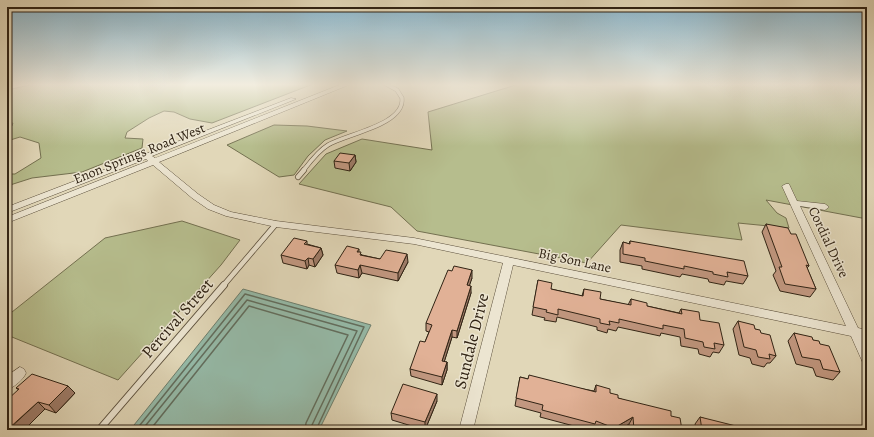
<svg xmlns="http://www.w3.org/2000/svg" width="874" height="437" font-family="Alegreya,serif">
<rect width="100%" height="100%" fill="#e1d7b8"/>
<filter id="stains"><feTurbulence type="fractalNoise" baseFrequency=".005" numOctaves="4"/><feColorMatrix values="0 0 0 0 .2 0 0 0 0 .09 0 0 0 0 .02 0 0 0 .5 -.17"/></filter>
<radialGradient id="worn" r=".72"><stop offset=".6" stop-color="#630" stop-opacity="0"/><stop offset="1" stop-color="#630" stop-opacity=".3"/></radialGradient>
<path fill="#b6bd8d" stroke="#737050" d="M35,84H313L212,123L190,119L174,112L164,111L149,118L127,132L125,138L143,139L142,148L82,172L32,178L7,186V174H15L41,158L39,143L20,137L7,141V129L12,126L13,123L7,124V90Z
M519,84H867V219L766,200L777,213L786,218L789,228L738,223L742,240L621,225L587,263L417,231L391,207L299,184L326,154L362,139L432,150L428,112Z
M274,125L307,126L347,131L325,140L308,156L294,175L279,177L227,145Z
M182,221L240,240L221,265L118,380L7,335V316L105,238Z"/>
<path fill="#95baa8" stroke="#6d7e6d" d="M243,289L371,325L319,430H130Z"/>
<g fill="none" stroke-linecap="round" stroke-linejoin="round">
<path stroke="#626e5e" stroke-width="1.5" d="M136,430L245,294L364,327L316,430
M142,430L247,300L357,331L312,425L311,430
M150,430L249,306L348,335L306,423L305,430"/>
<defs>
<path id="service-far2" d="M303,171C310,162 318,151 328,145C346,134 405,125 402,98L397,90L386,84"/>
<path id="service-far1" d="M298,177L304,170
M223,286L276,224"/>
<path id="service" d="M99,430L224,285"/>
<path id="minor" d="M342,84H351L159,162L198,194L214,205L231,212L276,221L414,238L846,326L782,186L786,184H789L797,201L825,204L829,207L825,210L800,206L858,328L867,330V340L864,339L867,346V364L863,363L851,336L513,265L473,430H459L503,263L414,244L276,227L226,216L208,209L192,198L153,165L7,223V217L148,161L146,159L7,213V207L291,98L296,99L152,156L155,158Z
M20,367L24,369L26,373C23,380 14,387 7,390V376Z"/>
</defs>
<use href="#service-far2" stroke="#5c503d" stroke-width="4.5"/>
<use href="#service-far1" stroke="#5c503d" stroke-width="6"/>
<use href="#service" stroke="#5c503d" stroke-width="8"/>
<use href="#minor" stroke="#5c503d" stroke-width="1"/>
<use href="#service-far2" stroke="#ece5d1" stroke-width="3.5"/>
<use href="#service-far1" stroke="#ece5d1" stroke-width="4.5"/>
<use href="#service" stroke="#ece5d1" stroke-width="6"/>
<use href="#minor" fill="#ece5d1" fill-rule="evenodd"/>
</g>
<path fill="#c29881" stroke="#302314" d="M355,155L356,162L350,171L335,168L334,161Z
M766,224L791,234L809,266L807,268L816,289L810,297L780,291L773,275L776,271L762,232Z
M307,241V244L321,248L323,255L315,267L309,265L307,269L283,263L281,255Z
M630,241L748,276L743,284L726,281L724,285L709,282L708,279L682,274L680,277L642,269V266L620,262V250L623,242L629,244Z
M359,249V252L362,255L380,259L408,262L398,281L362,273L359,278L337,273L335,265Z
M472,278L469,285L471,293L457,338L452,337L444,362H447V370L442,385L411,376L410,369L425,342L429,332L426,331V323Z
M538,280L551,289L582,296L584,289L600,299L628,305L631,299L647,306L679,313L681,309L700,320L724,345L719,353L713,352L710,357L699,354L698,349L681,346L680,337L661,333L660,336L618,327L616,331L608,329L607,333L597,330V327L557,317L556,322L544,320L545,318L532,315Z
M738,321L755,329L761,333L776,356L770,363H767L764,367L752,364L750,358L739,355L733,329Z
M794,333L813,340L820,344L840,372L833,380L816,376L813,368L796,364L788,341Z
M520,377L528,379L594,391L596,385L610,393L618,398L671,416L682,430H630L629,424L619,430H597L593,429V430H589L540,417L541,413L515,406Z
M68,386L75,393L56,413L45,409L16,388Z
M437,401L425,430L392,420L391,413Z
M700,417L736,430H696L695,424Z"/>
<path fill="#9e7c69" stroke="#302314" d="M355,155L356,162L350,171L349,163Z
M321,248L323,255L315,267L313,259Z
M407,254L408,262L398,281V273Z
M308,258L309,265L307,269L305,261Z
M360,265L362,273L359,278L358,270Z
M472,270V278L467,293V285Z
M471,286V293L457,338V331Z
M452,330V337L442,369V361Z
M447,362V370L442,385V377Z
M68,386L75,393L56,413L49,405Z
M437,394V401L425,430V422Z
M38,402L45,409L24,430H8Z
M633,417L629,424L619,430H613L614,428Z"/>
<path fill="#e1b196" stroke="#302314" d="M340,153L355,155L349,163L334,161Z
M766,224L788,228L791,234H796L809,266L806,265L816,289L785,284L779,267H782Z
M294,238L307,241L304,244L321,248L313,259L308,258L305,261L281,255Z
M630,241L744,261L748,276L727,272L728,277L713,274V272L684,266V269L645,261V258L623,254V242L630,244Z
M347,246L359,249L357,252H361L360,255L380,259L386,250L407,254L398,273L360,265L358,270L335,265Z
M454,266L472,270L467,285L471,286L457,331L452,330L442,361L447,362L442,377L410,369L420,341L425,342L432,325L426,323L448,270L452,271Z
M538,280L552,283L551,289L583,296L584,289L601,292L600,299L631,305V299L647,303V306L682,314L681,309L699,312L700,320L719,323L724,345L714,343L715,349L704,347L703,342L685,338L684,329L663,325V329L619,319V323L609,321L610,325L600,323V319L558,309V315L546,312L547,310L533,307Z
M738,321L754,325L755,329L760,330L761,333L770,335L776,356L769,354L770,359L758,357L756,350L744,347Z
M794,333L812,337L813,340L819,341L820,344L829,346L840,372L823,369L820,360L802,357Z
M32,374L68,386L49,405L38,402L7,430V400L19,389L16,388Z
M529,375L596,392V385L610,389V393L618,395V398L671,411V416L680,418L682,430H634L633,417L614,428L596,421L595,424L542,410L543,405L516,398L520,377L528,379Z
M403,384L437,394L425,422L391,413Z
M700,417L736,426V430H702Z"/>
<linearGradient id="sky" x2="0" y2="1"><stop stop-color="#87b6ce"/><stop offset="0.58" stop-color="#f2eddf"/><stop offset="1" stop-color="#f2eddf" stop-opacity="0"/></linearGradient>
<rect width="874" height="146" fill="url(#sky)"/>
<g text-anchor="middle" stroke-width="3" stroke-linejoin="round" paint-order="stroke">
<g font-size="14" fill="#302314" stroke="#ece5d1">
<text transform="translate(139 153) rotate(-22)" y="5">Enon Springs Road West</text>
<text transform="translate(829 242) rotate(65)" y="5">Cordial Drive</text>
<text transform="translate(575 260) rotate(12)" y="5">Big Son Lane</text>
</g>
<g font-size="17" fill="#302314" stroke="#ece5d1">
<text transform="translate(177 318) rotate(-49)" y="6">Percival Street</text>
<text transform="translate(471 341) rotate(-76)" y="6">Sundale Drive</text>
</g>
</g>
<rect width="874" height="437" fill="none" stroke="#e1d7b8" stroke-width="24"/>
<rect x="8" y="8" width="858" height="421" fill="none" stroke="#302314" stroke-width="2"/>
<rect x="12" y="12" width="850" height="413" fill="none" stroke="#302314"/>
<rect width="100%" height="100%" filter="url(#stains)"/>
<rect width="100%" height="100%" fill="url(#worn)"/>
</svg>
